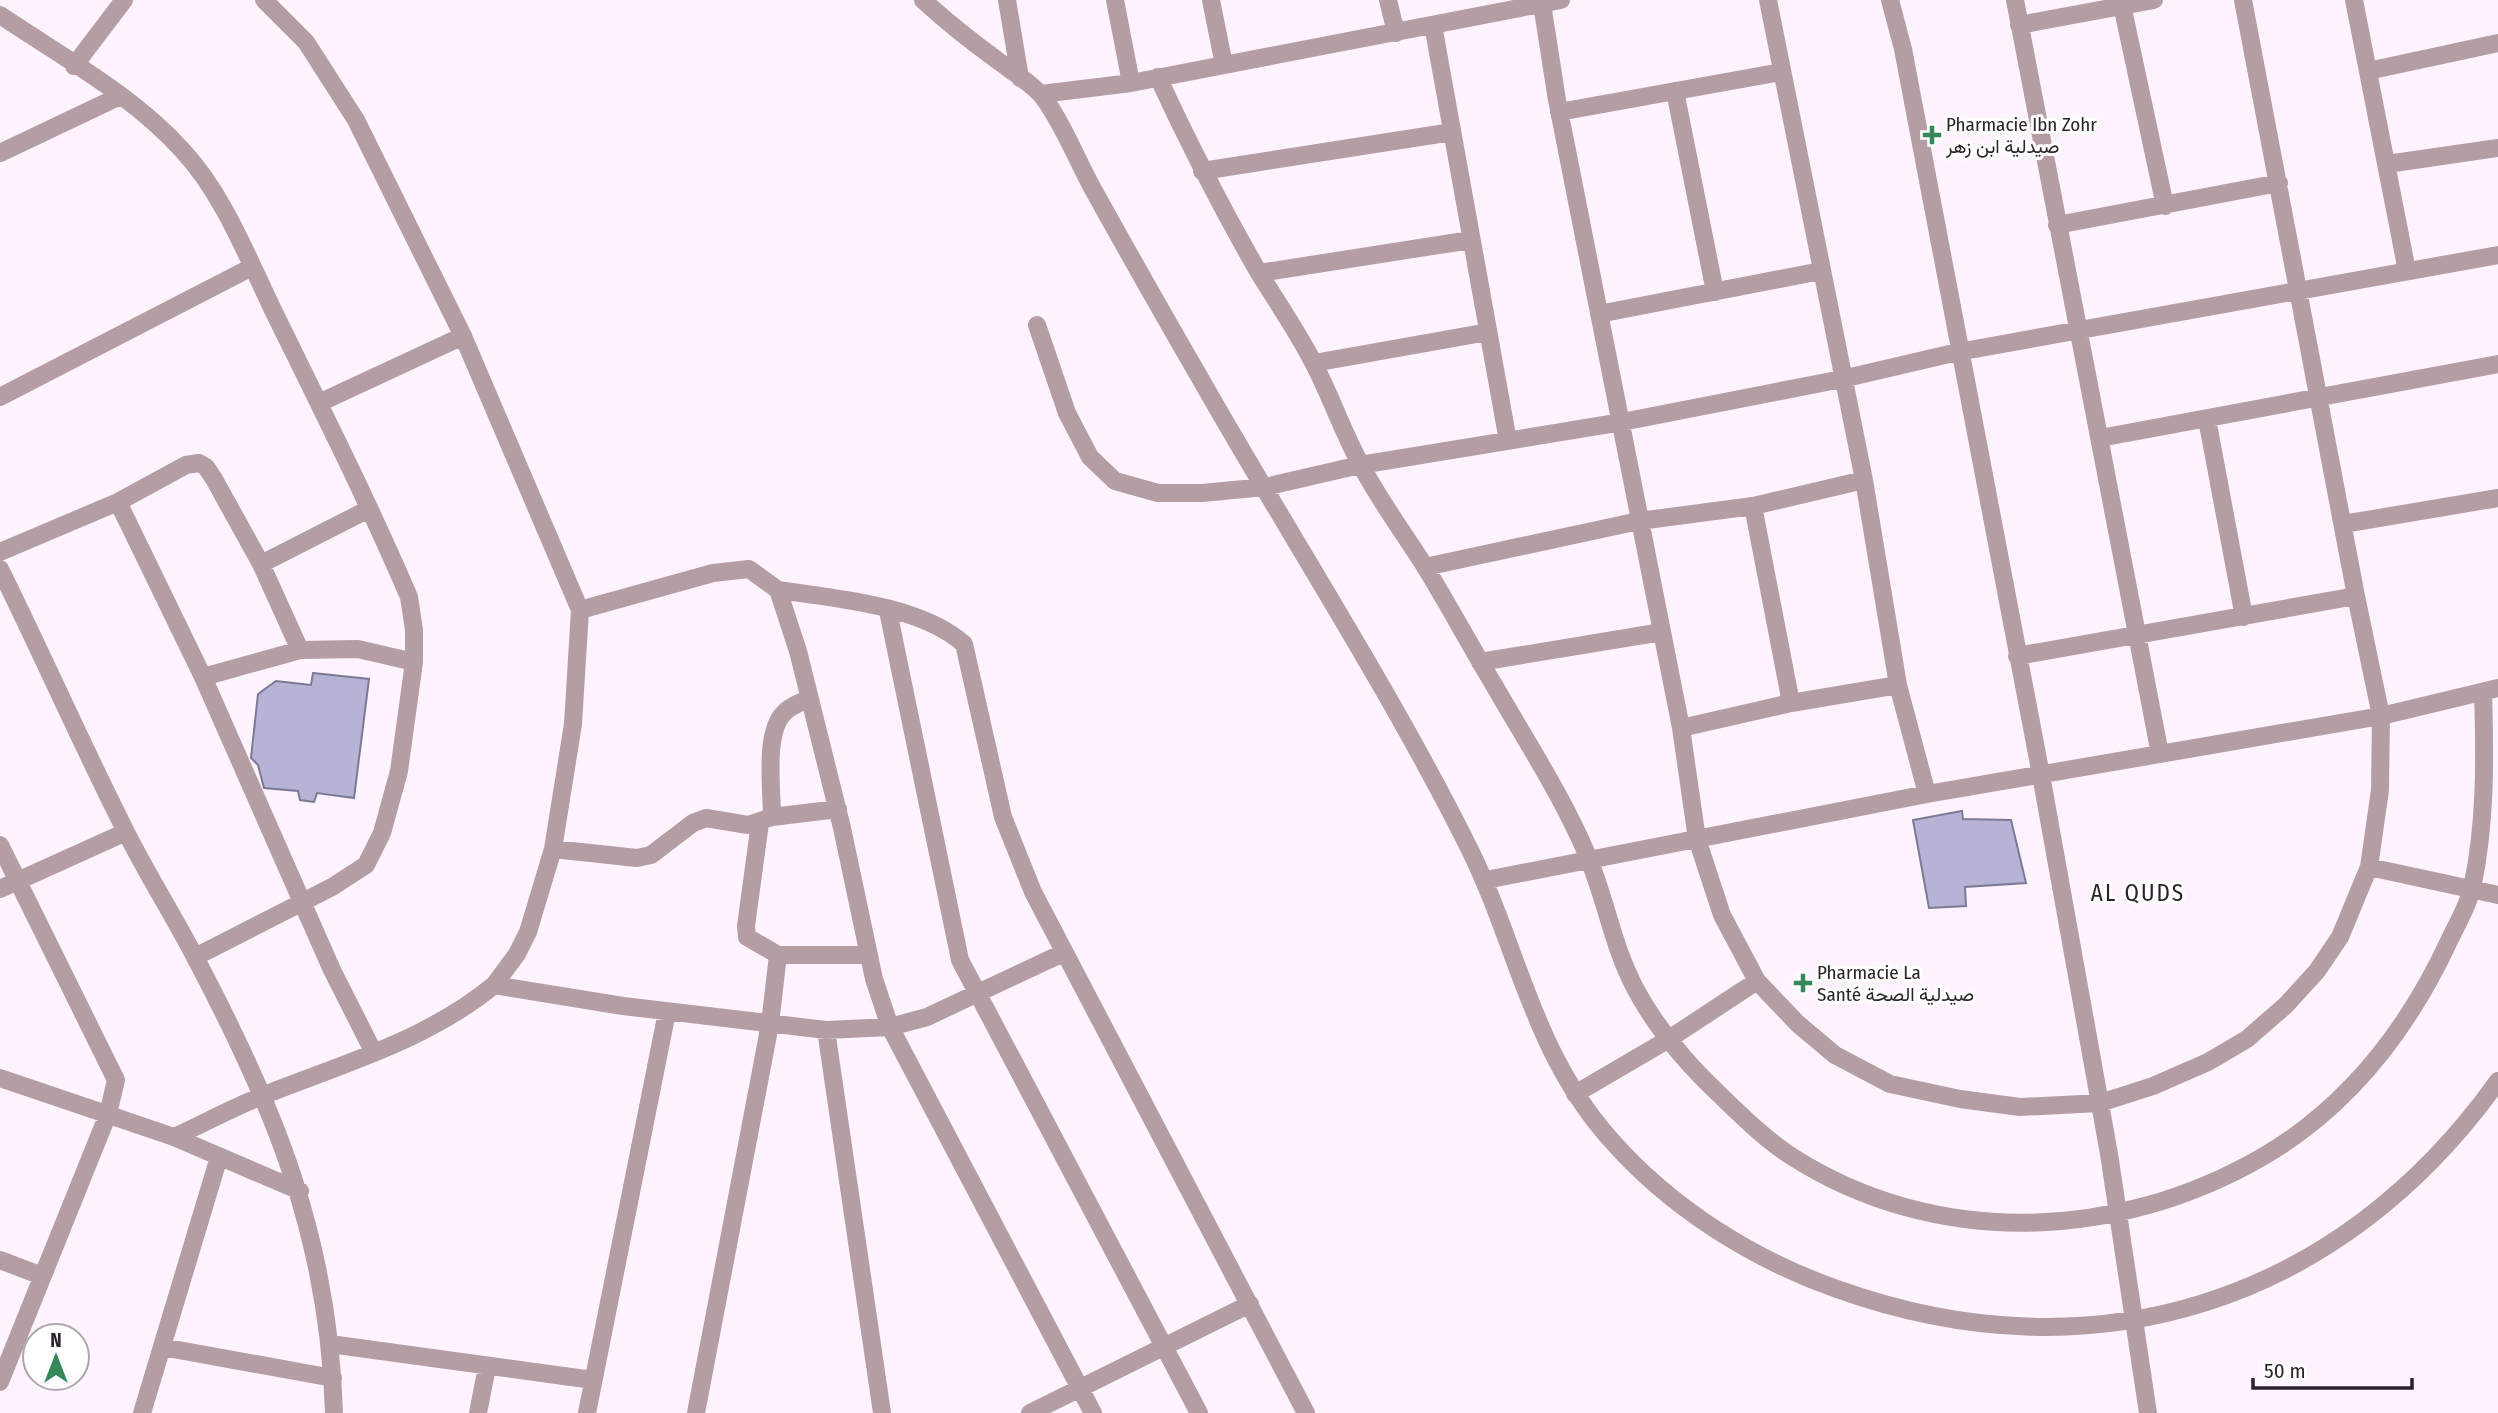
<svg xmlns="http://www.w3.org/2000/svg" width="2498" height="1413" font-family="'Fira Sans Condensed',Vazirmatn,sans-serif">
<rect width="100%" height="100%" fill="#fef3fe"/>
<path fill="#b6b3d4" stroke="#7c7898" stroke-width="2" d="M313,673L369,679L354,798L317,793L314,802L300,800L298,791L264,788L258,765L251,758L258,694L276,681L311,685Z
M1962,811L1963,819L2011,820L2026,883L1965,887L1966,906L1929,908L1913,820Z"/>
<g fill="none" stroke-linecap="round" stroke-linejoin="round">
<path stroke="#b49ea4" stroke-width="18" d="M264,0L306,42L356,120L463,336L580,610L573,724L553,849L528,932L517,954L494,985
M923,0C947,22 971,41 997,60C1011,71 1032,83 1043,97C1064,125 1077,161 1094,191C1129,254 1164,316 1200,378C1288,533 1386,683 1466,842C1518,944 1531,1051 1611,1140C1671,1208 1752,1259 1837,1289C2093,1381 2340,1303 2498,1081
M1007,0L1020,78
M1115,0L1131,83
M1211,0L1224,65
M1388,0L1396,33
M1768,0L1864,480L1898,685L1927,794
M1890,0L1903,49L2041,775L2109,1154L2148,1413
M2015,0L2160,754
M2354,0L2407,271
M1542,4L1557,100L1681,728L1697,839L1722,915L1757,981L1798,1024L1835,1055L1890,1084L1960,1099L2020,1107L2100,1103L2153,1086L2208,1062L2247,1039L2286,1005L2317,971L2340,937L2369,867L2380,790L2381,716L2356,596L2243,0
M2122,5L2165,206
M0,15C62,57 133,95 183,151C223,194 247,256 272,308C319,404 367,499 409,597L414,630V662L399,771L382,833L366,865L332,887L195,957
M1433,25L1508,441
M2019,25L2154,0
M74,66L124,0
M2368,71L2498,43
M1158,77C1189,144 1222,209 1259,273C1277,302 1297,331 1313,362C1331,396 1343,433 1362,467C1380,501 1403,532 1424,565C1448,604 1470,645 1494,685C1526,741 1563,797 1588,857C1606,900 1613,947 1635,988C1656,1028 1688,1065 1721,1096C1743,1117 1765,1139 1791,1156C1936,1249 2118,1241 2264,1156C2349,1106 2408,1029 2449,941C2457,924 2468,906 2472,888C2486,824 2485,756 2483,692
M1675,91L1715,292
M1041,94L1131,83L1561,0
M1559,112L1781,72
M0,153L120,96
M2387,164L2498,148
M1202,171L1452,132
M2057,225L2279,183
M1259,273L1471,240
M1599,314L1821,271
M1037,325L1067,413L1090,457L1115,481L1158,493H1202L1265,487L1360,465L1622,422L1842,379L1958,352L2498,255
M1314,363L1488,332
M0,397L252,267
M319,403L463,336
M2207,419L2244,617
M2100,438L2498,364
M118,502L203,677L332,970L374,1053
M1753,506L1791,703
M2343,524L2498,498
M0,552L118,502L186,465L199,463L206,467L214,479L261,564L300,650
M261,564L369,509
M1425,567L1639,521L1753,506L1864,480
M0,569C43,656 82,745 126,832C147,874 173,915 195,957C275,1108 329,1239 334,1413
M778,590C834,598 920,605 964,644L1003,817L1033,892L1306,1413
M580,610L713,573L749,569L778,590L798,651L842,828L874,979L890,1027L1093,1413
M888,611L960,960L1199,1413
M2017,656L2356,596
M1480,662L1662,632
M203,677L300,650L358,649L414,662
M1681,728L1791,703L1898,685
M772,817C772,790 764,732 784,713C790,706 800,703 808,699
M760,823L746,926L747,937L778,955H868
M0,845L116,1080L108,1114L0,1382
M553,849L637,858L651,855L693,823L706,818L748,825L772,817L838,809
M2369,867L2498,895
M1486,880L1927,794L2381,716L2498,688
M0,889L126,832
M826,1030L882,1413
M0,1078L174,1137L300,1191
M1575,1094L1669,1039L1757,981
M174,1137C205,1123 235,1106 267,1094C345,1063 429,1039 494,985L623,1006L826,1030L890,1027L927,1017L1063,953
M0,1260L42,1276
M330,1344L593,1380
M162,1347L333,1378
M142,1413L219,1157
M478,1413L487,1367
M587,1413L667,1012
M696,1413L770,1024L778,955
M1030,1413L1250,1304"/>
</g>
<g fill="#358859" stroke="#fff" stroke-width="2.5">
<path d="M1928.5 124.5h7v7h7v7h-7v7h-7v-7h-7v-7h7z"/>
<path d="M1799.5 972.5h7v7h7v7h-7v7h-7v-7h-7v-7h7z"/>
</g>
<g text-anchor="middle" stroke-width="6" stroke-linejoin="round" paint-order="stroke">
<g font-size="19" fill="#2c222c" stroke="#fff" text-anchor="start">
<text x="1946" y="131">Pharmacie Ibn Zohr<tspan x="1946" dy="22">صيدلية ابن زهر</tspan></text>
<text x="1817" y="979">Pharmacie La<tspan x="1817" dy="22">Santé صيدلية الصحة</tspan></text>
</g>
<g font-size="23" letter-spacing="2" fill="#2c222c" stroke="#fff">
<text x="2138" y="901">AL QUDS</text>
</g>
</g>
<g transform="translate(56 1357)"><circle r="33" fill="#ffffff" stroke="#aba7ab" stroke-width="2"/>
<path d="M0-5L12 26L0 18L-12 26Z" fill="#358859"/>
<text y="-10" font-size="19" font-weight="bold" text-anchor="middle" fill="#2c222c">N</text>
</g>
<path d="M2253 1378v10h159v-10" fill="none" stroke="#2c222c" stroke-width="3.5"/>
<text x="2264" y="1378" font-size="21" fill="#2c222c" stroke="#ffffff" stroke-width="5" paint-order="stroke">50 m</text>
</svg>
